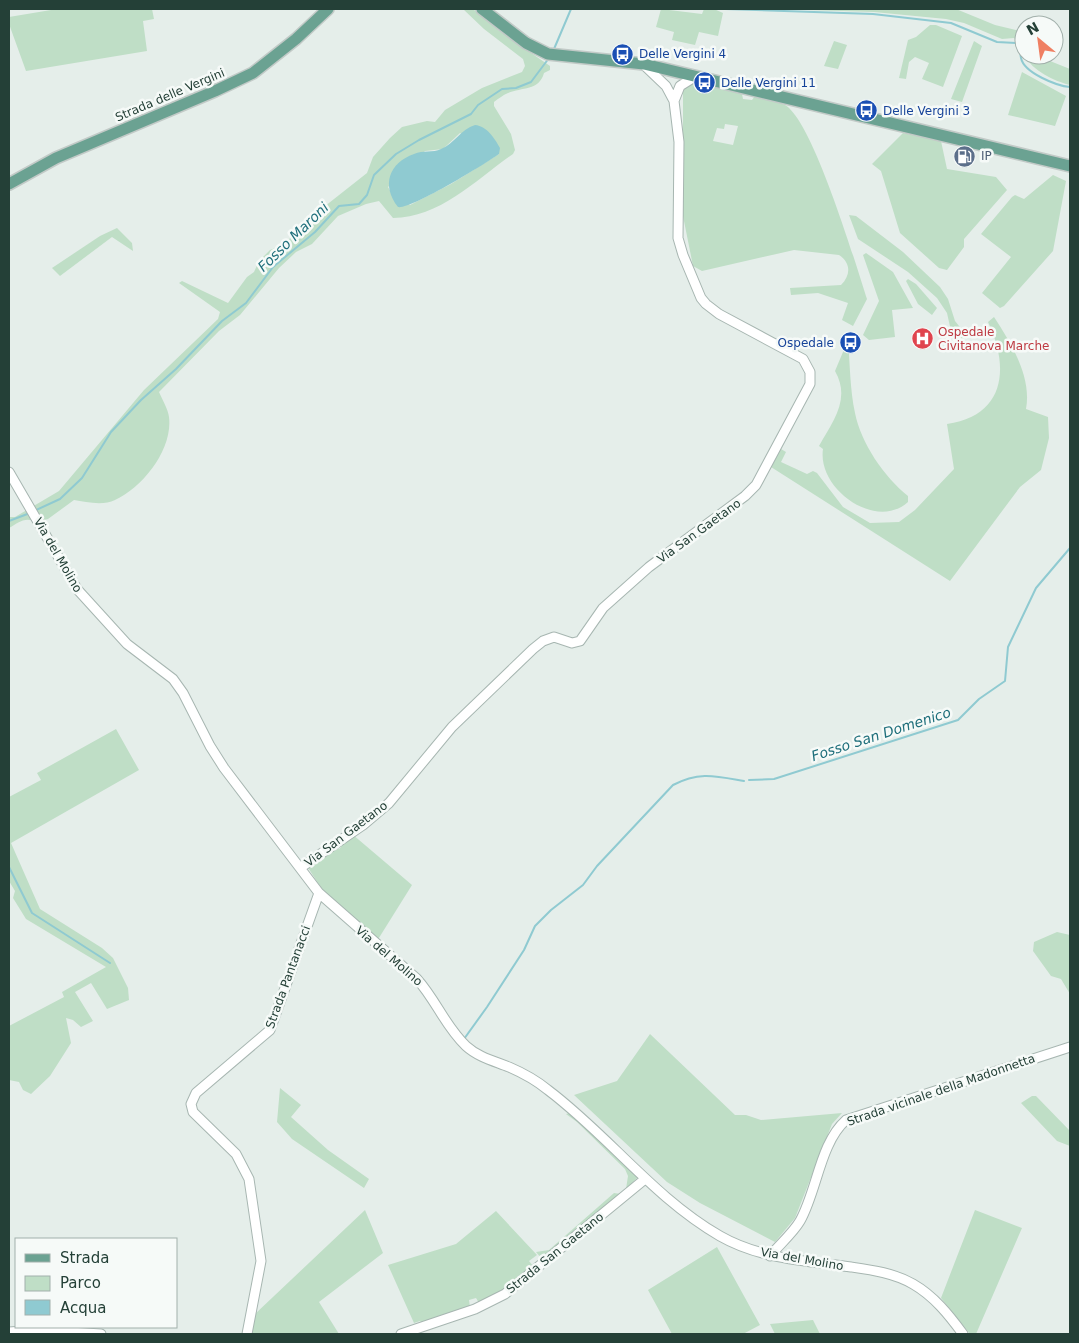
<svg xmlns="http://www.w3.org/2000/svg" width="1079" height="1343" font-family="'DejaVu Sans',sans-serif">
<rect width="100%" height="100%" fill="#e5eeea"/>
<path fill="#bfdec6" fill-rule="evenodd" d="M57,9H152L154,19L143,21L147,51L26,71L9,24V17Z
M463,9H473L498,30L550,66V70L544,73C539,91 522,87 508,93C503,95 498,99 494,102V106L511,134L515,150L513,154C477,179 440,218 393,218L379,201L366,204L338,216L312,244L296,252L279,268L240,315L219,331L159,392C162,399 168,409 169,417C173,449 143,487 115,500C103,506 86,502 74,500L48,519L36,522C25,516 18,523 9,528V517H15L59,491L144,390L218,319L220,312L179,283L182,281L228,303L247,277L254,272L259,261L270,250L283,245L315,214L367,173L373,157L390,138L402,127L427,121L435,122L445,110L482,88L522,72L525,66L523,59L484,29ZM460,133L499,154L451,184L410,205L392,194L388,187L425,151L443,149Z
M661,9L702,14L704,9H714L723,13L718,36L699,32L695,45L672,40L674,32L656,27Z
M774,9H956L995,25L1024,32V54L1023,47L1014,38L1002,39L964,23L946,19L874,12Z
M930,25H936L962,36L943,87L922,79L929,63L915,57L909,62L906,79L899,78L908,40L916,37Z
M834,41L847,45L838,69L824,66Z
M974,41L982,46L962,102L951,99Z
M1024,55H1045L1050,61L1070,69V85C1054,81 1033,71 1024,55Z
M1022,72L1066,96L1055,126L1008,115Z
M694,83L742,94L743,99L752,100L755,96C764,99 776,100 785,105C813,121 855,262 867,299L853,326L842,320L848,303L818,293L791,295L790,288L841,285C851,275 851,263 839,255L794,250L702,271L693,266L683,216V90ZM725,124L738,126L733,145L713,141L717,128L724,129Z
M903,133L941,141L947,169L996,177L1007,190L964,239V247L947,270L939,268L900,233L881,171L872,164Z
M1053,175L1066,181L1053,251L1004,306L1000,308L982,293L1011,257L981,234L1012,197L1015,195L1024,199Z
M849,215L856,216L903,252L940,287L948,299L955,321L963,331L964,338L953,340L947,313L937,298L908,272L858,239Z
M117,228L132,243L133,251L112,237L60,276L52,268L100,236Z
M866,253L893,272L913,308L892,310L895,337L869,340L863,335L879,301L863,255Z
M908,279L916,284L937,308L932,315L918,304L906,281Z
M994,317C1011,343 1032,377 1026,409L1048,417L1049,438L1041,470L1020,487L950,581L771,467L781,449L786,452L781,462L807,474L813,471L817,473L843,507L870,523L899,522L915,510L954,469L947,424C1005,416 1010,368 988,322Z
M848,340C850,364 850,390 855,413C861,443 884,477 908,496V502C876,531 817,489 823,449L819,446C833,421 851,399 835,371Z
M116,729L139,770L11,843L40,909L102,948L113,958L128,988L129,1000L107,1009L91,983L75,992L93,1021L81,1027L73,1020L66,1018L71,1043L50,1076L31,1094L23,1090L19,1082L9,1080V1026L64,997L62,992L106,967L26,919L13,898L15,891L9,881V797L41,780L37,773Z
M352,834L412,885L377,941L323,891L307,866L337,847L339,849L341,847L338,843Z
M1057,932L1070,935V994L1061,979L1051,976L1033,951L1034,942Z
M650,1034L735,1115H746L761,1120L842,1113L832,1124L795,1218L775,1242L700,1203L667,1182L574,1095L617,1081Z
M280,1088L301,1105L291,1117L328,1150L369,1179L364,1188L292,1139L277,1122Z
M1032,1096H1036L1070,1131V1146L1057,1141L1021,1103Z
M570,1113L638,1177L626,1189L628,1176L625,1169L577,1122L566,1114Z
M614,1193L621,1194L542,1259L536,1252L549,1250Z
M365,1210L383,1253L319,1302L339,1334H250L255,1314Z
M975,1210L1022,1228L976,1334H970L941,1298Z
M496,1211L537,1255L529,1261L533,1266L506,1288L479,1303L476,1298L469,1300L470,1307L422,1323L420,1321L414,1323L388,1265L456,1244Z
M717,1247L760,1325L743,1334H672L648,1290Z
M813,1320L820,1334H775L770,1324Z"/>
<path fill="#8fcad1" d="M475,125C487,126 495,139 500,148L499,154C485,164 410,210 398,207C381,185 389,163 414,154C423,150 433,153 441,149C454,144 461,129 475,125Z"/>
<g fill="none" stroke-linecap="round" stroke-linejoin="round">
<path stroke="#8fcad1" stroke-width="2" d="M725,9L873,14L951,23L997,42L1016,43L1020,46C1021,50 1020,55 1021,58C1024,73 1057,86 1070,87
M554,49L571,9
M34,511L60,499L82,478L111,432L141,400L176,369L222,321L246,303L273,267L315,232L339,206L359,204L367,195L374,175L396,154L419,140L471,114L478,105L502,89L516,88L531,82L549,58
M9,521L30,513
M749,780L774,779L958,720L979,699L1005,681L1008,647L1036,588L1070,548
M9,867L32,913L110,963
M464,1039L487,1007L524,950L535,926L551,910L583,885L597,866L673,785C699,771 716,776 744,781"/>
<defs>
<path id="minor" d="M674,101L680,86L696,76
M9,472L77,589L127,644L173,679L183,693L210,746L224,768L319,893L417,979C436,1000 445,1026 466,1046C478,1057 494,1061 509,1067C523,1073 537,1081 548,1090C608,1135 654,1198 720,1236C760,1259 807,1261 851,1267C872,1270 894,1273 913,1284C934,1296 949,1315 963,1334
M300,868L363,825L389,803L452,727L533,649L543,641L554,637L572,643L580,641L603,608L649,567L745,496L756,485L810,384V372L803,359L719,314L706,304L701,298L683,255L678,238L679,142L674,101L666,86L644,65
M770,1256C779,1245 793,1233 800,1221C817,1191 820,1143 846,1120L1070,1047
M9,1332L39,1330L101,1334
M247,1334L261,1261L249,1179L236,1154L193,1112L191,1104L196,1093L270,1030L319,893
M401,1334L475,1309L505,1294L645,1179"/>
<path id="major" d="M482,9L526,43L548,54L644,64L1070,166
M9,184L56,158L215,91L253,73L296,39L328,9"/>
</defs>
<use href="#minor" stroke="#a7b6b1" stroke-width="11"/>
<use href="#major" stroke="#c2cac7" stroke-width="14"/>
<use href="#minor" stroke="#fff" stroke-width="9"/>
<use href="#major" stroke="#6ba292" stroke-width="11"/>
</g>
<defs>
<symbol id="bus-disc" viewBox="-11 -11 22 22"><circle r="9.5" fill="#1a4fb4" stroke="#f6faf8"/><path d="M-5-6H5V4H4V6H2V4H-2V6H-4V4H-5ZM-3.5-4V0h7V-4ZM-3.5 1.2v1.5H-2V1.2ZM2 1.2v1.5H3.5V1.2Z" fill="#fff"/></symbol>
<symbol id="fuel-disc" viewBox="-11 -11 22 22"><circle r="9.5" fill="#5c6f8a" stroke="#f6faf8"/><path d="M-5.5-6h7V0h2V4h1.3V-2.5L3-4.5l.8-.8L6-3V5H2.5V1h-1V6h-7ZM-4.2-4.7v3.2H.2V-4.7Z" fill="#fff"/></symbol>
<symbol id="hospital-disc" viewBox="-11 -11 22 22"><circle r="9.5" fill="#e0444e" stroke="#f6faf8"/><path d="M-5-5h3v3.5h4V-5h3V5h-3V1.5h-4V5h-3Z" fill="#fff"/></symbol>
</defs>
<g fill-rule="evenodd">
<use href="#bus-disc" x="610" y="42" width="25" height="25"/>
<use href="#bus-disc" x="692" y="70" width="25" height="25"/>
<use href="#bus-disc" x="854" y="98" width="25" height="25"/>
<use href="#fuel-disc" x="952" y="144" width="25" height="25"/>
<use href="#hospital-disc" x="910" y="326" width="25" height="25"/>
<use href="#bus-disc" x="838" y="330" width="25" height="25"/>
</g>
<g text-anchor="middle" stroke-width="5" stroke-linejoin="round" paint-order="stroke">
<g font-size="12" fill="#164399" stroke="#f6faf8" text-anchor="start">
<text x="639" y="58">Delle Vergini 4</text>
<text x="721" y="87">Delle Vergini 11</text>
<text x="883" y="115">Delle Vergini 3</text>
<text x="834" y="347" text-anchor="end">Ospedale</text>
</g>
<g font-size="12" fill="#244037" stroke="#f6faf8">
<text transform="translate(170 95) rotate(-23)" y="4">Strada delle Vergini</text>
<text transform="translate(699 531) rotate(-36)" y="4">Via San Gaetano</text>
<text transform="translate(58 555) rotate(60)" y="4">Via del Molino</text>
<text transform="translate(346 834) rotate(-37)" y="4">Via San Gaetano</text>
<text transform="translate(389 956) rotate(41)" y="4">Via del Molino</text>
<text transform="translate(288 977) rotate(-70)" y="4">Strada Pantanacci</text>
<text transform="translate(941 1090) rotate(-19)" y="4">Strada vicinale della Madonnetta</text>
<text transform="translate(555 1253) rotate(-39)" y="4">Strada San Gaetano</text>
<text transform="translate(802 1259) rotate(10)" y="4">Via del Molino</text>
</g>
<g font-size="12" fill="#4e5e75" stroke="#f6faf8" text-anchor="start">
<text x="981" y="160">IP</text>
</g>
<g font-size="12" fill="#be3a42" stroke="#f6faf8" text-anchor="start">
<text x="938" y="336">Ospedale<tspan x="938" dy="14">Civitanova Marche</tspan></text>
</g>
<g font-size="14" font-style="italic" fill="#1f6f7b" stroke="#f6faf8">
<text transform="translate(293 237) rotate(-44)" y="5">Fosso Maroni</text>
<text transform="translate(881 734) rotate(-18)" y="5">Fosso San Domenico</text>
</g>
</g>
<rect width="1079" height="1343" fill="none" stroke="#244037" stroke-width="20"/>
<rect x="15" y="1238" width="162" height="90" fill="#f6faf8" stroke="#a2b0ab"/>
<rect x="25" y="1254" width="25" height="8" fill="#6ba292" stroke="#a2b0ab"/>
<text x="60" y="1263" font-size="15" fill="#244037">Strada</text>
<rect x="25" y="1276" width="25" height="15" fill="#bfdec6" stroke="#a2b0ab"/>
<text x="60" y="1288" font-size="15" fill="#244037">Parco</text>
<rect x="25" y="1300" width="25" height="15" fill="#8fcad1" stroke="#a2b0ab"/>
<text x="60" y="1313" font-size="15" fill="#244037">Acqua</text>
<g transform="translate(1039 40) rotate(331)"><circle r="24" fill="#f6faf8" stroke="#a2b0ab"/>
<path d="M0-4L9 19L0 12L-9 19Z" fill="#ef7f62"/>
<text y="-8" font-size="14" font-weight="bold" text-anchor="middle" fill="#244037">N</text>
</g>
</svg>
